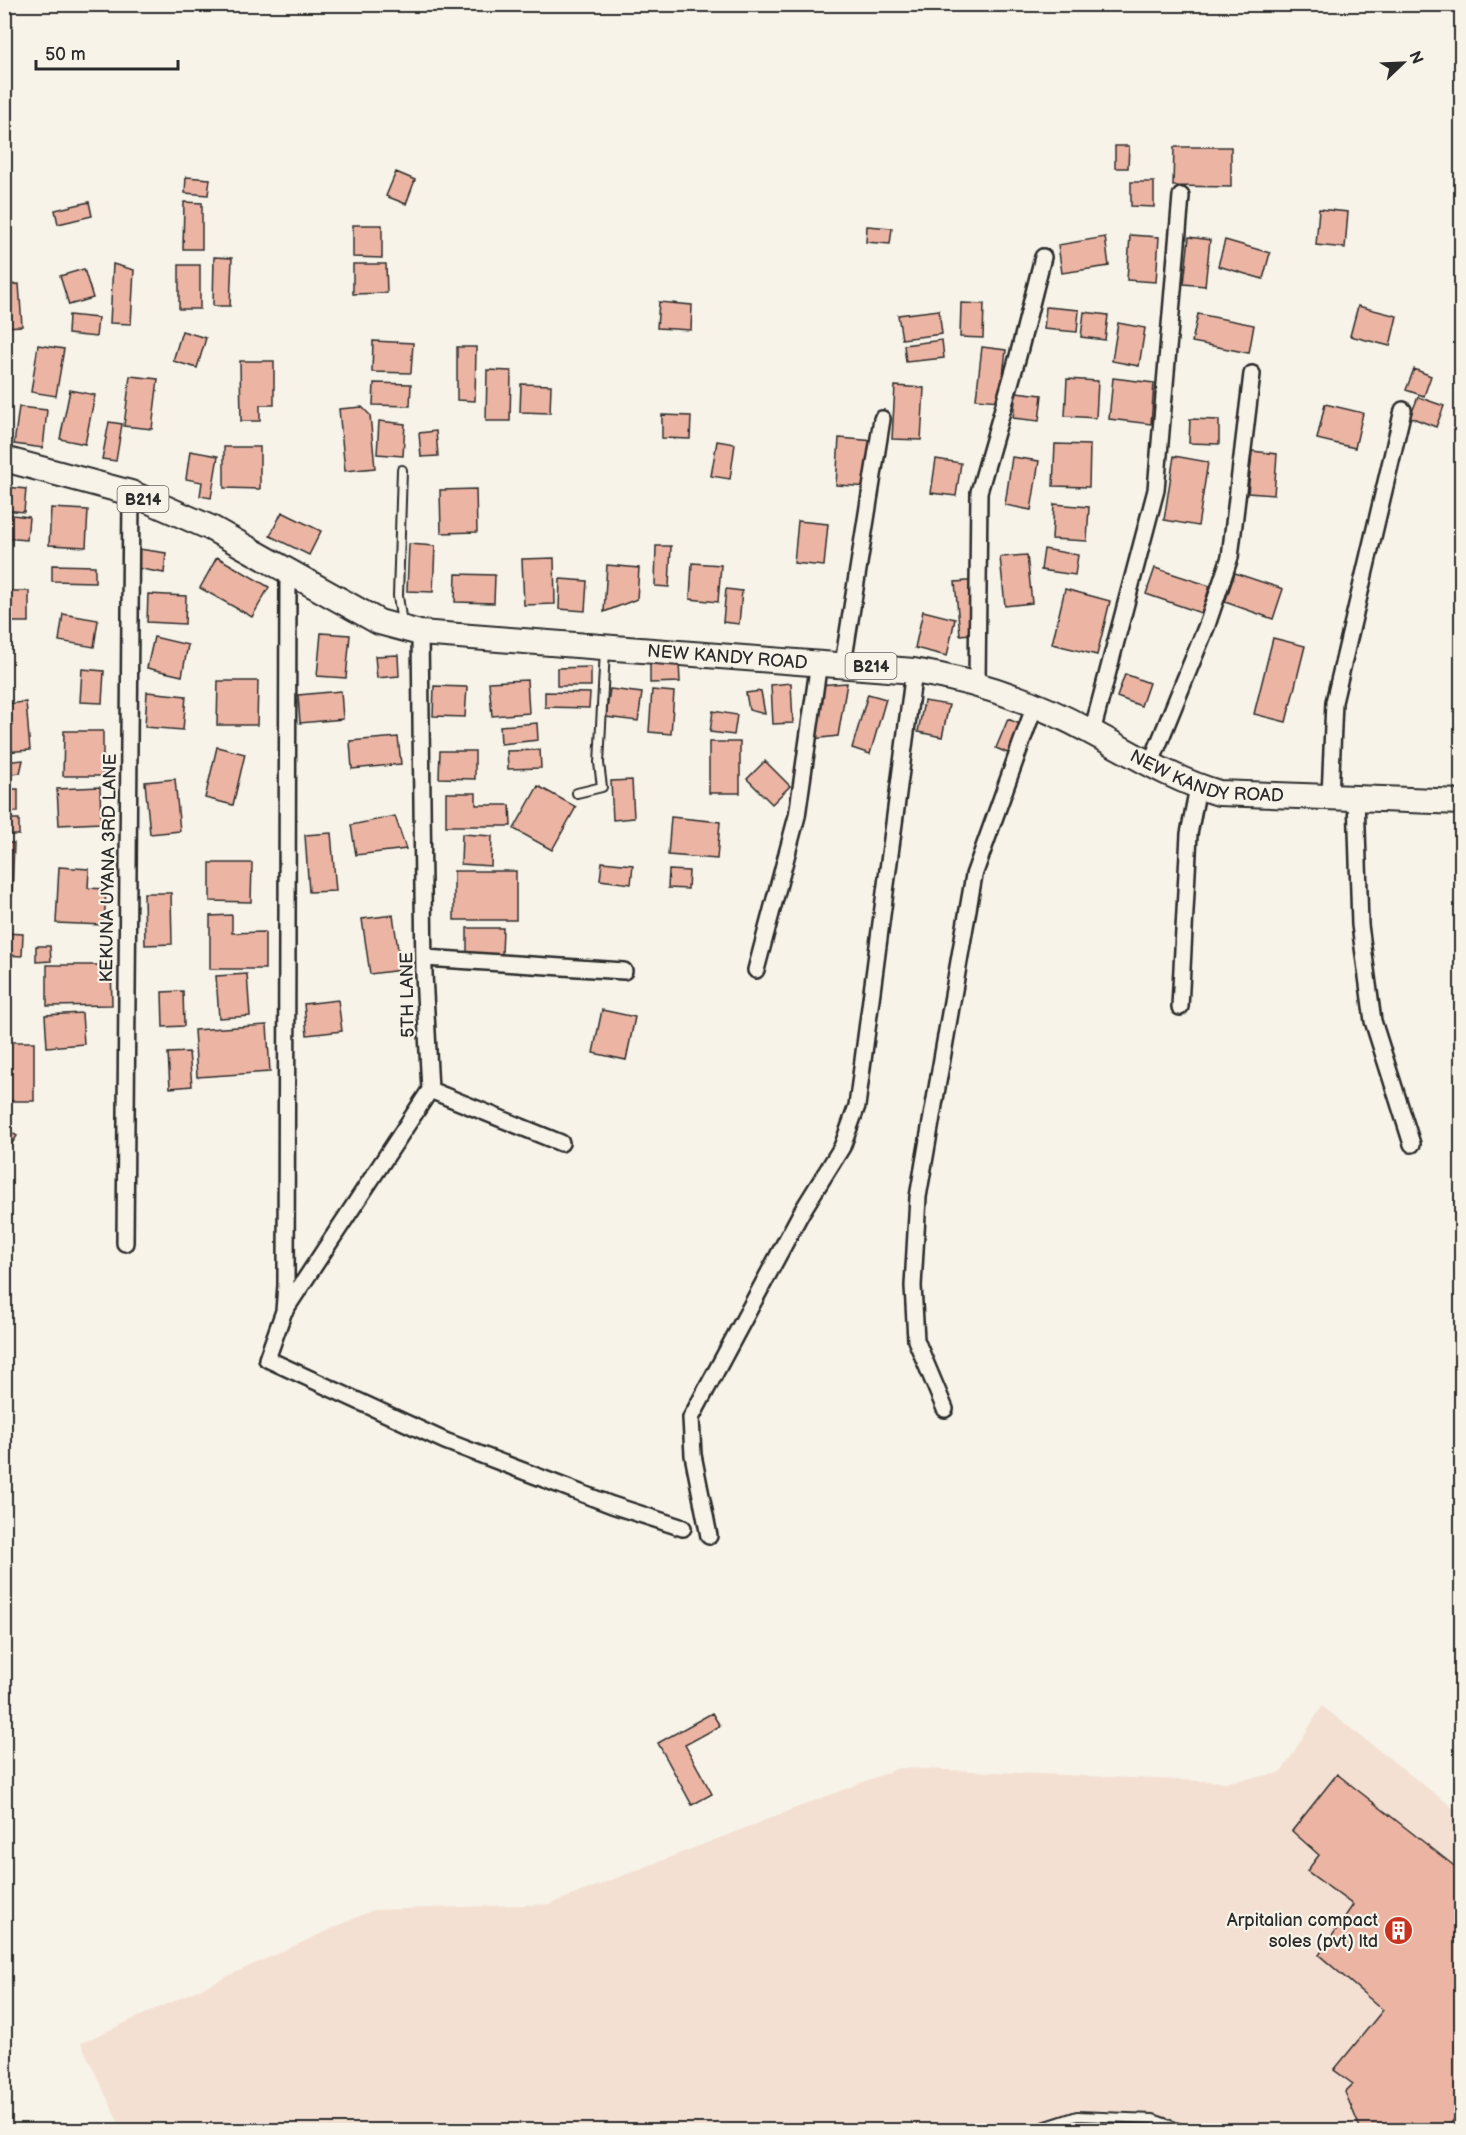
<svg xmlns="http://www.w3.org/2000/svg" width="1466" height="2135" font-family="'Balsamiq Sans',sans-serif">
<rect width="100%" height="100%" fill="#f7f3e8"/>
<filter id="ink" filterUnits="userSpaceOnUse"><feTurbulence type="fractalNoise" baseFrequency=".0167" numOctaves="2"/><feDisplacementMap in="SourceGraphic" scale="12" xChannelSelector="R" yChannelSelector="G"/><feConvolveMatrix kernelMatrix="1 2 1 2 8 2 1 2 1" color-interpolation-filters="sRGB"/></filter>
<g filter="url(#ink)">
<path fill="#f4e0d3" d="M1322,1706L1461,1814V2130H122L81,2043L373,1910L550,1904L899,1768L1228,1782L1281,1773Z"/>
<path fill="#ecb4a3" stroke="#2b2b2b" stroke-width="1.5" d="M1115,146H1129L1128,168H1115Z
M1174,147H1231V187L1173,186Z
M396,172L415,180L406,204L386,196Z
M186,177L210,179L208,195L185,193Z
M1131,182H1154V207L1131,206Z
M89,202L92,216L58,224L55,210Z
M184,202L202,203V249H183Z
M1319,209L1348,212L1345,248L1316,245Z
M353,225H382V258L353,257Z
M867,226L892,228L890,244L866,242Z
M1130,235L1159,237L1156,282L1127,280Z
M1105,237L1109,266L1062,273L1058,245Z
M1189,237L1210,240L1205,286L1184,284Z
M1225,240L1270,253L1263,279L1218,266Z
M214,257L232,258L230,306H213Z
M113,264L134,270L131,324L110,323Z
M353,264H386L387,293L353,294Z
M179,265H200V309H179Z
M84,269L93,298L69,305L60,276Z
M19,284L22,326L4,327V285Z
M659,302L692,305L691,330L657,328Z
M961,303L984,304L983,338L960,337Z
M1358,306L1397,316L1390,346L1350,336Z
M1046,307L1079,310L1077,332L1044,329Z
M939,310L942,334L902,339L898,315Z
M1084,312L1108,315L1105,340L1081,337Z
M1198,314L1254,325L1249,353L1192,342Z
M69,315L98,318L96,337L68,334Z
M1118,323L1145,328L1139,366L1112,361Z
M182,331L206,338L197,368L173,361Z
M942,340L944,358L906,362L904,345Z
M373,341L413,343L411,373L372,372Z
M38,345L64,349L56,396L31,392Z
M457,347H476L475,401L457,400Z
M982,347L1006,350L1000,401L976,399Z
M240,361H274V405H260V421H241Z
M1414,369L1431,376L1424,396L1406,390Z
M487,370L511,371L510,421H486Z
M130,376L158,379L152,429L124,426Z
M1113,378L1154,383L1151,424L1109,419Z
M1067,379L1098,381L1096,418L1065,416Z
M374,383L411,384L410,406L373,405Z
M521,384L551,385L550,413L520,412Z
M895,386L924,388L921,440L892,439Z
M70,390L95,395L85,444L60,439Z
M1016,392L1042,395L1039,421L1013,418Z
M1418,397L1444,406L1436,427L1410,417Z
M1325,404L1363,413L1355,448L1317,439Z
M19,407L47,410L43,448L14,444Z
M362,407L370,415L375,468L345,471L339,409Z
M662,415L691,416L690,439L662,438Z
M1190,419L1219,420V444L1189,443Z
M379,421L405,424L403,456L377,454Z
M109,422L122,424L116,461L102,459Z
M436,431L438,456L421,457L419,433Z
M839,438L876,441L874,487L836,485Z
M717,441L735,444L730,479L711,476Z
M1055,444L1090,445L1089,487L1053,486Z
M224,447H260V489L224,488Z
M190,451L218,456L211,498L200,496L202,482L186,479Z
M1252,451L1277,454L1274,495L1248,493Z
M1174,456L1208,462L1198,526L1164,520Z
M1012,457L1039,461L1031,510L1005,505Z
M936,459L961,463L956,496L931,493Z
M7,487L26,489L24,512L5,510Z
M476,489L477,532L441,533L440,490Z
M1054,504L1089,507L1087,541L1052,539Z
M51,508L88,510L86,547L49,545Z
M282,512L321,531L309,555L270,536Z
M4,514L29,517L27,540L4,538Z
M798,521L828,524L824,566L794,563Z
M409,544L435,546L433,592L407,591Z
M656,546H671L669,587L655,586Z
M139,549L166,553L164,573L136,568Z
M1044,549L1078,555L1075,575L1041,570Z
M1027,555L1032,603L1005,606L1000,557Z
M217,557L269,587L252,617L200,588Z
M554,558L555,604L524,605L522,559Z
M692,563L721,565L718,602L690,599Z
M52,565L95,566V582L52,581Z
M607,565L639,568L637,599L604,612Z
M1155,568L1210,586L1201,613L1146,594Z
M1235,573L1283,589L1273,619L1225,602Z
M456,574L495,575L494,603L455,602Z
M560,579L587,581L585,611L559,609Z
M979,580L983,633L960,635L955,582Z
M726,589L742,591L739,624L723,622Z
M1065,589L1110,601L1097,655L1052,644Z
M4,591H29V622H4Z
M148,594L186,596L185,624L147,622Z
M923,611L955,619L947,656L915,648Z
M63,614L98,620L94,647L59,641Z
M321,633L350,635L346,678L317,676Z
M154,637L188,645L182,676L147,668Z
M1273,638L1305,646L1286,722L1254,714Z
M398,655L399,676L377,678L375,656Z
M679,663L680,682L650,683V664Z
M591,667V686H557V668Z
M82,669L104,671L102,703L80,702Z
M1125,674L1149,683L1141,706L1117,697Z
M527,680L529,713L492,716L489,682Z
M218,681H258L257,725H217Z
M791,683L793,723L773,724L771,685Z
M847,683L838,736L804,740L816,685Z
M434,686L467,687L465,717L433,716Z
M610,689L642,693L638,721L606,717Z
M652,690L674,692L671,734L649,732Z
M341,691L343,719L300,723L298,695Z
M761,691L765,714L749,710L746,693Z
M147,692L186,696L183,730L145,727Z
M545,692L590,693L589,708L545,707Z
M868,694L886,699L870,754L852,748Z
M924,701L949,705L942,737L918,732Z
M26,702L30,750L4,752V704Z
M713,711L737,715L734,735L710,732Z
M1008,719L1029,728L1017,757L996,748Z
M537,723L538,740L501,744L500,726Z
M64,731H103V776H63Z
M398,737L401,764L352,769L350,741Z
M709,742H740V793H709Z
M217,747L245,754L233,805L205,798Z
M540,750L541,768L508,769L507,751Z
M440,751H475V779L439,778Z
M23,760L20,773L4,775V762Z
M765,761L790,786L772,804L747,779Z
M175,779L180,831L150,834L145,782Z
M632,780L634,818L613,820L611,781Z
M538,786L576,807L552,850L514,829Z
M100,787L101,823L59,825L57,789Z
M4,789H18V812H4Z
M446,793H476V805H510L511,826H446Z
M395,816L406,849L356,855L351,825Z
M671,817L720,822L717,859L668,855Z
M4,819H19V835H4Z
M331,833L336,891L309,892L305,835Z
M462,834L492,836L491,866L461,864Z
M4,843H14L12,896H4Z
M602,862L633,865L631,884L600,880Z
M210,863H252L251,902L210,901Z
M59,867L89,869L88,888L106,889L104,925L56,923Z
M669,870L689,871L688,889L668,888Z
M454,871H516V920H454Z
M144,893H171L172,944L145,945Z
M232,915V933L265,932V969H210V916Z
M393,915L401,970L370,974L362,919Z
M467,928H503L502,954L467,953Z
M4,933L23,934L22,956L4,955Z
M36,946H50L51,961L36,962Z
M47,965H111L112,1005L47,1006Z
M247,974L250,1016L219,1018L216,976Z
M183,991L184,1026L163,1027L162,992Z
M338,1000L342,1031L307,1035L304,1004Z
M602,1010L635,1017L626,1060L593,1053Z
M82,1013L84,1044L47,1047L45,1015Z
M267,1025L270,1072L197,1077L194,1030Z
M8,1042H34V1101H8Z
M189,1052L192,1086L170,1088L168,1053Z
M4,1128L17,1136L4,1155Z
M712,1713L720,1726L685,1745L712,1794L692,1805L658,1743Z
M1337,1774L1462,1872V2110L1445,2130H1361L1345,2092L1353,2084L1334,2070L1383,2010L1319,1955L1353,1905L1307,1871L1319,1855L1292,1831Z"/>
<g fill="none" stroke-linecap="round" stroke-linejoin="round">
<defs>
<path id="lane" d="M402,470L398,596L402,624
M577,793L602,787L599,763L605,650
M1034,2130L1077,2116L1153,2119L1184,2130"/>
<path id="street" d="M288,570L286,1285L284,1311L267,1359L445,1441L612,1505L683,1528
M843,664L882,419
M977,683L979,492L1018,356L1043,257
M1092,732L1156,490L1181,196
M1150,765L1207,625L1230,557L1252,374
M1330,797L1334,702L1403,410
M1356,797L1360,925L1373,1021L1412,1144
M425,958L624,971
M756,970L797,816L819,662
M1180,1007L1189,834L1198,787
M430,1090L561,1143
M125,1243L131,493
M285,1310L430,1090L424,974L420,633
M945,1409L916,1340L913,1286L918,1197L974,875L1035,705
M709,1536L693,1455L691,1418L801,1213L842,1147L857,1106L914,671"/>
<g id="primary">
<path id="s1" d="M4,459L131,493L211,528L379,622L420,633L914,671C977,681 1035,701 1091,732C1133,754 1173,780 1219,793L1462,802"/>
</g>
</defs>
<use href="#lane" stroke="#2b2b2b" stroke-width="12"/>
<use href="#street" stroke="#2b2b2b" stroke-width="20"/>
<use href="#primary" stroke="#2b2b2b" stroke-width="28"/>
<use href="#lane" stroke="#f7f3e8" stroke-width="8"/>
<use href="#street" stroke="#f7f3e8" stroke-width="15"/>
<use href="#primary" stroke="#f7f3e8" stroke-width="24"/>
</g>
</g>
<defs>
<symbol id="building-disc" viewBox="-11 -11 22 22"><circle r="9.5" fill="#c8321e" stroke="#f7f3e8"/><path d="M-4-6H4V6H1V3H-1V6H-4ZM-2.5-4.3h1.7v1.8h-1.7ZM.8-4.3h1.7v1.8H.8ZM-2.5-1h1.7V.8h-1.7ZM.8-1h1.7V.8H.8Z" fill="#fff"/></symbol>
</defs>
<g fill-rule="evenodd">
<use href="#building-disc" x="1382" y="1914" width="33" height="33"/>
</g>
<g text-anchor="middle" stroke-width="4.5" stroke-linejoin="round" paint-order="stroke">
<g fill="#f7f3e8" stroke="#686764" stroke-width="1.5">
<rect x="117.5" y="486" width="51" height="26" rx="4.5"/>
<rect x="845.5" y="653" width="51" height="26" rx="4.5"/>
</g>
<g font-size="16" font-weight="bold" fill="#2b2b2b">
<text x="143" y="505">B214</text>
<text x="871" y="672">B214</text>
</g>
<g font-size="18" fill="#2b2b2b" stroke="#f7f3e8">
<text dy="6" stroke="none"><textPath href="#s1" startOffset="762">NEW KANDY ROAD</textPath></text>
<text dy="6" stroke="none"><textPath href="#s1" startOffset="1264">NEW KANDY ROAD</textPath></text>
<text transform="translate(108 868) rotate(-89)" y="6">KEKUNA UYANA 3RD LANE</text>
<text transform="translate(407 995) rotate(-91)" y="6">5TH LANE</text>
</g>
<g font-size="18" fill="#2b2b2b" stroke="#f7f3e8" text-anchor="end">
<text x="1378" y="1926">Arpitalian compact<tspan x="1378" dy="21">soles (pvt) ltd</tspan></text>
</g>
</g>
<rect width="1466" height="2135" fill="none" stroke="#f7f3e8" stroke-width="24"/>
<rect x="12" y="12" width="1442" height="2111" fill="none" stroke="#2b2b2b" stroke-width="2" filter="url(#ink)"/>
<g transform="translate(1403 63) rotate(67)" stroke="#f7f3e8" stroke-width="4.5" paint-order="stroke">
<path d="M0-4.5L10 22L0 15L-10 22Z" fill="#2b2b2b"/>
<text y="-9" font-size="16" font-weight="bold" text-anchor="middle" fill="#2b2b2b">N</text>
</g>
<path d="M36 60v9h142v-9" fill="none" stroke="#2b2b2b" stroke-width="3"/>
<text x="45" y="60" font-size="18" fill="#2b2b2b" stroke="#f7f3e8" stroke-width="4.5" paint-order="stroke">50 m</text>
</svg>
